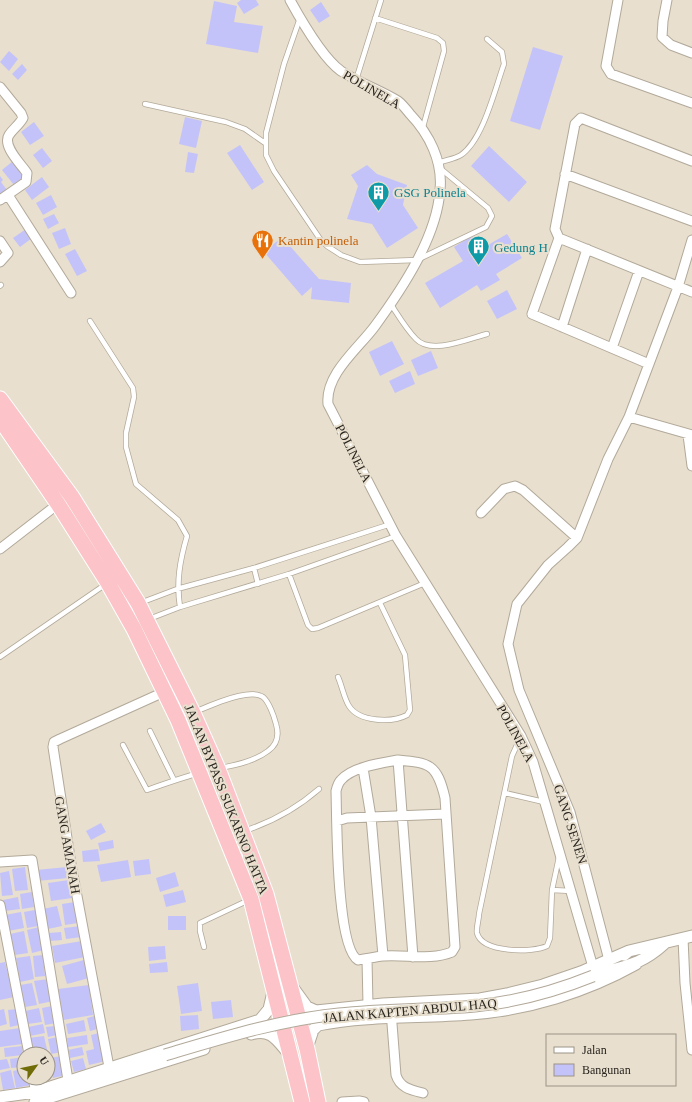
<svg xmlns="http://www.w3.org/2000/svg" width="692" height="1102" font-family="Georgia,serif">
<rect width="100%" height="100%" fill="#e8dfce"/>
<path fill="#c4c3f9" d="M241,0H256L259,5L244,14L237,3Z
M214,1L237,6L234,22L263,26L258,53L206,44Z
M321,2L330,16L319,23L310,10Z
M533,47L563,56L540,130L510,121Z
M9,51L18,59L9,71L0,62Z
M22,64L27,70L18,80L12,74Z
M185,117L202,121L196,148L179,144Z
M34,122L44,136L30,145L21,132Z
M240,145L264,182L252,190L227,153Z
M489,146L527,182L509,202L471,166Z
M42,148L52,161L43,168L33,155Z
M188,152L198,154L194,173L185,172Z
M13,161L25,176L14,185L2,170Z
M367,165L377,174L407,185L403,205L418,228L387,248L372,224L347,219L358,186L351,175Z
M0,176L3,180L1,182L7,190L0,195Z
M42,177L49,187L32,200L25,190Z
M51,195L57,207L43,215L36,203Z
M54,214L59,223L48,229L43,219Z
M65,228L71,244L59,249L52,233Z
M26,229L32,238L20,247L13,238Z
M507,234L522,258L496,274L500,280L481,291L477,285L440,308L425,283L463,261L454,247L473,235L481,249Z
M282,237L319,279L351,283L349,303L311,299L312,287L302,296L264,252Z
M75,249L87,271L77,276L65,254Z
M507,290L517,309L497,319L487,301Z
M392,341L404,364L380,376L369,352Z
M431,351L438,368L418,376L411,360Z
M410,371L415,384L395,393L389,381Z
M101,823L106,832L91,840L86,831Z
M113,840L114,848L100,851L98,843Z
M98,849L100,861L83,862L82,851Z
M149,859L151,874L135,876L133,861Z
M128,860L131,877L101,882L97,865Z
M25,867L28,890L15,891L12,869Z
M67,867L68,878L37,881L36,870Z
M9,871L13,895L2,896L0,873Z
M175,872L179,886L160,892L156,878Z
M69,880L72,898L51,901L48,883Z
M183,890L186,902L166,907L163,895Z
M32,892L34,907L22,909L20,894Z
M18,897L20,909L5,911L3,900Z
M75,902L78,923L65,925L62,904Z
M57,906L62,926L48,929L43,909Z
M35,910L38,926L27,928L24,912Z
M21,912L24,928L8,931L5,915Z
M168,916H186V930H168Z
M81,926L82,937L66,939L64,928Z
M39,927L44,950L32,953L27,930Z
M24,931L28,953L15,955L10,934Z
M61,932L62,940L50,941L49,933Z
M82,941L85,957L55,963L52,946Z
M165,946L166,959L149,961L148,947Z
M43,955L45,976L35,977L33,956Z
M30,956L34,979L20,982L16,958Z
M84,960L89,978L67,984L62,966Z
M5,962L14,997L0,1000V963Z
M167,962L168,972L150,973L149,964Z
M48,979L53,1001L39,1004L34,981Z
M32,983L37,1005L25,1007L20,985Z
M198,983L202,1011L181,1014L177,986Z
M89,985L93,1015L63,1020L58,989Z
M231,1000L233,1017L213,1019L211,1002Z
M52,1006L56,1023L45,1025L42,1008Z
M39,1008L42,1022L28,1024L25,1011Z
M4,1009L7,1024L0,1026V1010Z
M17,1009L19,1025L10,1027L8,1010Z
M98,1015L101,1028L90,1031L87,1018Z
M198,1015L199,1029L181,1031L180,1016Z
M84,1020L86,1031L68,1034L66,1024Z
M43,1024L45,1033L30,1036L28,1027Z
M55,1026L57,1035L48,1037L46,1027Z
M20,1028L23,1044L0,1047V1031Z
M99,1033L106,1061L89,1065L86,1051L94,1049L91,1035Z
M87,1035L88,1044L68,1047L67,1038Z
M44,1036L48,1054H32L29,1038Z
M58,1037L62,1052L51,1054L48,1039Z
M22,1046L23,1055L5,1057L4,1048Z
M82,1047L84,1055L70,1058L68,1050Z
M62,1056L66,1075L53,1078L49,1058Z
M24,1057V1067L11,1068L10,1059Z
M83,1058L86,1069L74,1072L71,1061Z
M7,1059L10,1068L0,1070V1060Z
M24,1069V1078H30L31,1085L16,1088L13,1071Z
M11,1070L15,1088L3,1090L0,1073Z
M49,1070L51,1079L39,1081L38,1078H48Z"/>
<g fill="none" stroke-linecap="round" stroke-linejoin="round">
<defs>
<path id="service" d="M300,18L284,64L266,133V155L274,171L320,239L327,246L341,255L360,262L417,260L486,227L492,216L488,208L441,169
M375,18L437,38L443,43L444,51L423,127
M356,80L381,0
M145,104L226,122L245,129L265,143
M438,163C445,160 455,159 461,155C483,140 495,89 504,64L502,52L487,39
M0,286L1,285
M390,303C398,315 406,329 416,339C431,355 468,339 487,334
M90,321L133,388L134,397L126,433V447L136,484L178,520L187,536C180,560 176,582 180,607
M254,568L258,584
M289,574L308,625L312,629L318,628L425,583
M140,603L177,589L254,568L391,524
M149,619L180,607L289,574L396,536
M0,657L106,584
M338,677C342,686 344,698 349,706C359,722 392,723 407,715L410,710L405,655L380,603
M150,731L174,780
M521,736L512,756L479,914C479,919 476,928 477,933C482,953 533,953 547,946L550,938L552,890L559,857
M123,745L147,790C164,784 181,778 199,773C220,767 250,765 268,751C278,744 279,734 276,724C274,716 269,702 263,697C248,686 194,712 179,720
M505,793L544,802
M244,831C272,822 296,809 319,789
M552,890L571,891
M204,947L200,931V923L249,900"/>
<path id="minor" d="M290,0C301,20 323,58 341,71C359,83 380,90 398,101C402,104 406,109 410,114C429,134 443,161 440,190C437,237 402,289 375,326C359,348 325,374 328,404L396,536L521,736L533,762L593,967
M618,0L606,66L611,74L692,103
M667,0L663,21L662,37L671,45L692,53
M0,87L21,113L23,118C19,125 13,129 9,135C2,146 21,164 27,173L26,182L0,200
M692,161L581,118L575,124L555,229L559,238L692,292
M565,174L692,221
M8,195L71,293
M559,238L532,314L649,364
M0,241L8,253L0,262
M562,327L587,249
M612,348L639,271
M629,417L692,435
M688,435L692,466
M481,513L504,489L515,486L523,490L577,538
M0,549L58,504
M398,760C430,763 437,764 445,798L455,947L452,952C431,961 405,954 383,956C374,957 366,959 358,960C336,947 337,819 336,791C337,787 338,783 341,780C352,767 381,763 398,760Z
M398,760L413,957
M363,768L371,817L383,956
M337,821L347,818L445,814
M0,862L32,860L68,1080
M0,905L29,1054
M683,938L685,983L692,1050
M367,959L368,1005
M609,960L570,812L519,690L508,644L517,604L548,565L568,547L577,538L608,459L629,417L678,287L692,240
M391,1011L396,1075C400,1088 411,1090 423,1093
M109,1067L71,864L53,747L54,742L60,739L164,692
M33,1078L37,1098
M342,1102L359,1101L364,1102"/>
<path id="tertiary" d="M624,955L629,951L692,936
M597,974C625,966 641,965 664,944
M294,989L307,1007L316,1011L383,1004L480,999L507,994L543,985L581,972L629,951
M251,1034C271,1028 277,1040 289,1054
M307,1048L313,1030L318,1025C368,1015 420,1018 471,1014C527,1010 586,992 636,964
M0,1097L35,1092L260,1020L269,1009L273,992
M35,1102L204,1049"/>
<path id="trunk" d="M0,399L72,497L138,603L193,713L218,769L266,894L307,1049L318,1102
M0,419L58,504L108,583L134,629L178,720L251,899L302,1102"/>
</defs>
<use href="#service" stroke="#b2a99a" stroke-width="6"/>
<use href="#minor" stroke="#b2a99a" stroke-width="11"/>
<use href="#tertiary" stroke="#b2a99a" stroke-width="13"/>
<use href="#trunk" stroke="#fff" stroke-width="17"/>
<use href="#service" stroke="#fff" stroke-width="4.5"/>
<use href="#minor" stroke="#fff" stroke-width="9"/>
<use href="#tertiary" stroke="#fff" stroke-width="11"/>
<use href="#trunk" stroke="#fcc4c8" stroke-width="15"/>
<defs>
<path id="tertiary-bridge" d="M165,1055C222,1038 279,1020 339,1014C384,1009 430,1010 475,1006C515,1002 556,991 593,976"/>
</defs>
<use href="#tertiary-bridge" stroke="#b2a99a" stroke-width="13" stroke-linecap="butt"/>
<use href="#tertiary-bridge" stroke="#fff" stroke-width="11"/>
</g>
<defs>
<symbol id="building-pin" viewBox="-11 -11 22 30"><path d="M0 17L-7.5 6A9.5 9.5 0 1 1 7.5 6Z" fill="#0f9aa8" stroke="#e8dfce"/><path d="M-4-6H4V6H1V3H-1V6H-4ZM-2.5-4.3h1.7v1.8h-1.7ZM.8-4.3h1.7v1.8H.8ZM-2.5-1h1.7V.8h-1.7ZM.8-1h1.7V.8H.8Z" fill="#fff"/></symbol>
<symbol id="restaurant-pin" viewBox="-11 -11 22 30"><path d="M0 17L-7.5 6A9.5 9.5 0 1 1 7.5 6Z" fill="#e8710a" stroke="#e8dfce"/><path d="M-5-6h1v4h1v-4h1v4h1v-4h1v5L-1.5 .5V6h-2V.5L-5-1ZM5-6V6H3V1.5H1.5Q1.5-4 5-6Z" fill="#fff"/></symbol>
</defs>
<g fill-rule="evenodd">
<use href="#building-pin" x="366" y="180" width="25" height="34"/>
<use href="#restaurant-pin" x="250" y="228" width="25" height="34"/>
<use href="#building-pin" x="466" y="234" width="25" height="34"/>
</g>
<g text-anchor="middle" stroke-width="4" stroke-linejoin="round" paint-order="stroke">
<g font-size="13" fill="#28241e" stroke="#e8dfce">
<text transform="translate(372 89) rotate(30)" y="5">POLINELA</text>
<text transform="translate(354 453) rotate(63)" y="5">POLINELA</text>
<text transform="translate(516 733) rotate(61)" y="5">POLINELA</text>
<text transform="translate(227 799) rotate(68)" y="5">JALAN BYPASS SUKARNO HATTA</text>
<text transform="translate(571 824) rotate(72)" y="5">GANG SENEN</text>
<text transform="translate(68 845) rotate(80)" y="5">GANG AMANAH</text>
<text transform="translate(410 1010) rotate(-5)" y="5">JALAN KAPTEN ABDUL HAQ</text>
</g>
<g font-size="13" fill="#0d838f" stroke="#e8dfce" text-anchor="start">
<text x="394" y="197">GSG Polinela</text>
<text x="494" y="252">Gedung H</text>
</g>
<g font-size="13" fill="#c56008" stroke="#e8dfce" text-anchor="start">
<text x="278" y="245">Kantin polinela</text>
</g>
</g>
<rect x="546" y="1034" width="130" height="52" fill="#e8dfce" stroke="#9b9488"/>
<rect x="554" y="1047" width="20" height="6" fill="#ffffff" stroke="#9b9488"/>
<text x="582" y="1054" font-size="12" fill="#28241e">Jalan</text>
<rect x="554" y="1064" width="20" height="12" fill="#c4c3f9" stroke="#9b9488"/>
<text x="582" y="1074" font-size="12" fill="#28241e">Bangunan</text>
<g transform="translate(36 1066) rotate(57)"><circle r="19" fill="#e8dfce" stroke="#9b9488"/>
<path d="M0-3L7 15L0 10L-7 15Z" fill="#706c08"/>
<text y="-6" font-size="11" font-weight="bold" text-anchor="middle" fill="#28241e">U</text>
</g>
</svg>
